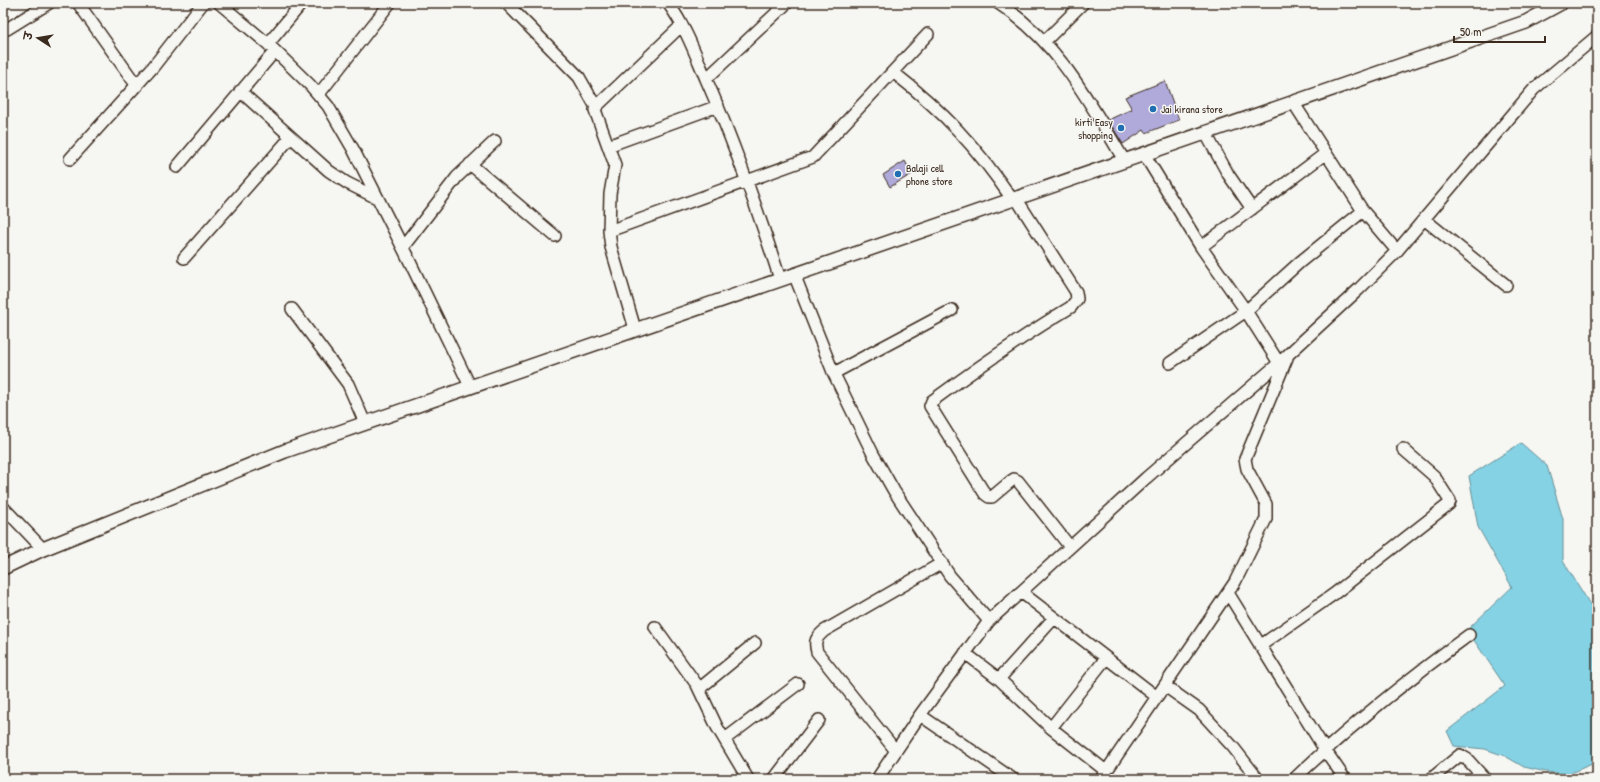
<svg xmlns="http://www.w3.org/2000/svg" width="1600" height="782" font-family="'Patrick Hand','Playpen Sans Deva',sans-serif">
<rect width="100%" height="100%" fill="#f6f6f2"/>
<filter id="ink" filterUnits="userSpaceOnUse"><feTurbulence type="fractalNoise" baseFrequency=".025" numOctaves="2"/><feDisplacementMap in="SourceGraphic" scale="8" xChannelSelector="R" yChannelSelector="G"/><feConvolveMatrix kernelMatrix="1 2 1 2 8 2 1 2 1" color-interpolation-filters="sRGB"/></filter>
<g filter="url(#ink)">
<path fill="#85d2e5" stroke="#678f95" d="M1521,443L1547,466L1563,519V561L1593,609L1597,610V762L1568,774L1546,772L1524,767L1505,756L1485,749L1454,746L1447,731L1505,686L1467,630L1512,587L1478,527L1469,476Z"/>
<path fill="#b0aadb" stroke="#3b2a1e" d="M1165,81L1179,120L1146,133L1144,130L1123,144L1108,120L1132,109L1125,97Z
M905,161L912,174L890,187L883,175Z"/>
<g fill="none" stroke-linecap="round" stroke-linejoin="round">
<defs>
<path id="minor" d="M78,3L137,86
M219,3L268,44L310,85L328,106L353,149L409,260L470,386
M506,3L579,77L596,107
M668,3C685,26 695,53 706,79C735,144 758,211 780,279
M998,3C1058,41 1089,102 1124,160
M7,29L49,3
M1045,41L1083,3
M268,44L302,3
M893,72C943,111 976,146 1012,199
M706,79L787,3
M240,91L329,171L347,183L377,198
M319,94L390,3
M1293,102L1363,211L1397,251
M1205,132L1228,174L1252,209
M608,146L718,106
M1144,154L1201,247L1246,311L1279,363
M70,159L153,67L203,3
M470,164L555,236
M177,167L275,51
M1016,198L1076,292L1077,299L1071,307C1023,336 977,368 932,401L930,406L985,494L989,497H992L1011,481L1014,479L1018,481L1070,547
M1424,219L1506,285
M609,231L813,157L928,34
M403,247L457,177L495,141
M1201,247L1326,153
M184,258L291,137
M794,274L833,372L873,454L894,491L950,576L989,621
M292,309L348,384L365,423
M635,329L611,247L609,231L610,194L615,165L595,110L596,107L682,25
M1170,363L1246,311L1300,262L1363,211
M834,373L952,310
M3,507L43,549
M1021,592L1157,697
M1228,593L1325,750L1345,779
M655,627L697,685L717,727L748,779
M1260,646L1334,594L1449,504L1450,501L1434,476L1403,449
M965,653L999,679L1051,728L1106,771
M999,679L1054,618
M1165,686L1199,710L1233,747L1258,779
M699,689L755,643
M920,715L1013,779
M1051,728L1106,658
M725,739L798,684
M896,751L817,652C814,641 816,638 824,631L942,563
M774,779L819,720
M877,779L920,715L989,621L1146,478L1279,363L1358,290L1397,251L1534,89L1597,36
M1101,779L1235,582L1266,519V504L1247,469L1245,459L1287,358
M1294,779C1349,727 1408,679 1469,635
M1431,779L1460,755L1467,759L1485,779"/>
<path id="tertiary" d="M3,568L43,549L285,451L1526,22L1561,3"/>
</defs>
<use href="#minor" stroke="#3b2a1e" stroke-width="14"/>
<use href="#tertiary" stroke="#3b2a1e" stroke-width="16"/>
<use href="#minor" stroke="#f6f6f2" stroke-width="11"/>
<use href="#tertiary" stroke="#f6f6f2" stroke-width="13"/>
</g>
</g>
<g fill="#1f6fb2" stroke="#f6f6f2" stroke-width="1.5">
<circle cx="1153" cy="109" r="4"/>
<circle cx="1121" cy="128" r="4"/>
<circle cx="898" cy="174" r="4"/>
</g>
<g text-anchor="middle" stroke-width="3" stroke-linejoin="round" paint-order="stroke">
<g font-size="11" fill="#3b2a1e" stroke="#f6f6f2" text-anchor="start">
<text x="1161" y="113">Jai kirana store</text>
<text x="1113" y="126" text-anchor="end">kirti Easy<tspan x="1113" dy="13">shopping</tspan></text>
<text x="906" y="172">Balaji cell<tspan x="906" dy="13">phone store</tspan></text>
</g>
</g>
<rect width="1600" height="782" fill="none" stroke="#f6f6f2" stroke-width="16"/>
<rect x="8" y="8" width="1584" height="766" fill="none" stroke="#3b2a1e" stroke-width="1.5" filter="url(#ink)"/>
<g transform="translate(38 38) rotate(282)" stroke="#f6f6f2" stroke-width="3" paint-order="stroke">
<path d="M0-3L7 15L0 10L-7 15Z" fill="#3b2a1e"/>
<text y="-6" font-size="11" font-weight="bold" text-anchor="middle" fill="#3b2a1e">उ</text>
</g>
<path d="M1454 36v6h91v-6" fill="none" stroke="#3b2a1e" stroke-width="2"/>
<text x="1460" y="36" font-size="12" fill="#3b2a1e" stroke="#f6f6f2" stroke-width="3" paint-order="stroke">50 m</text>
</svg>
